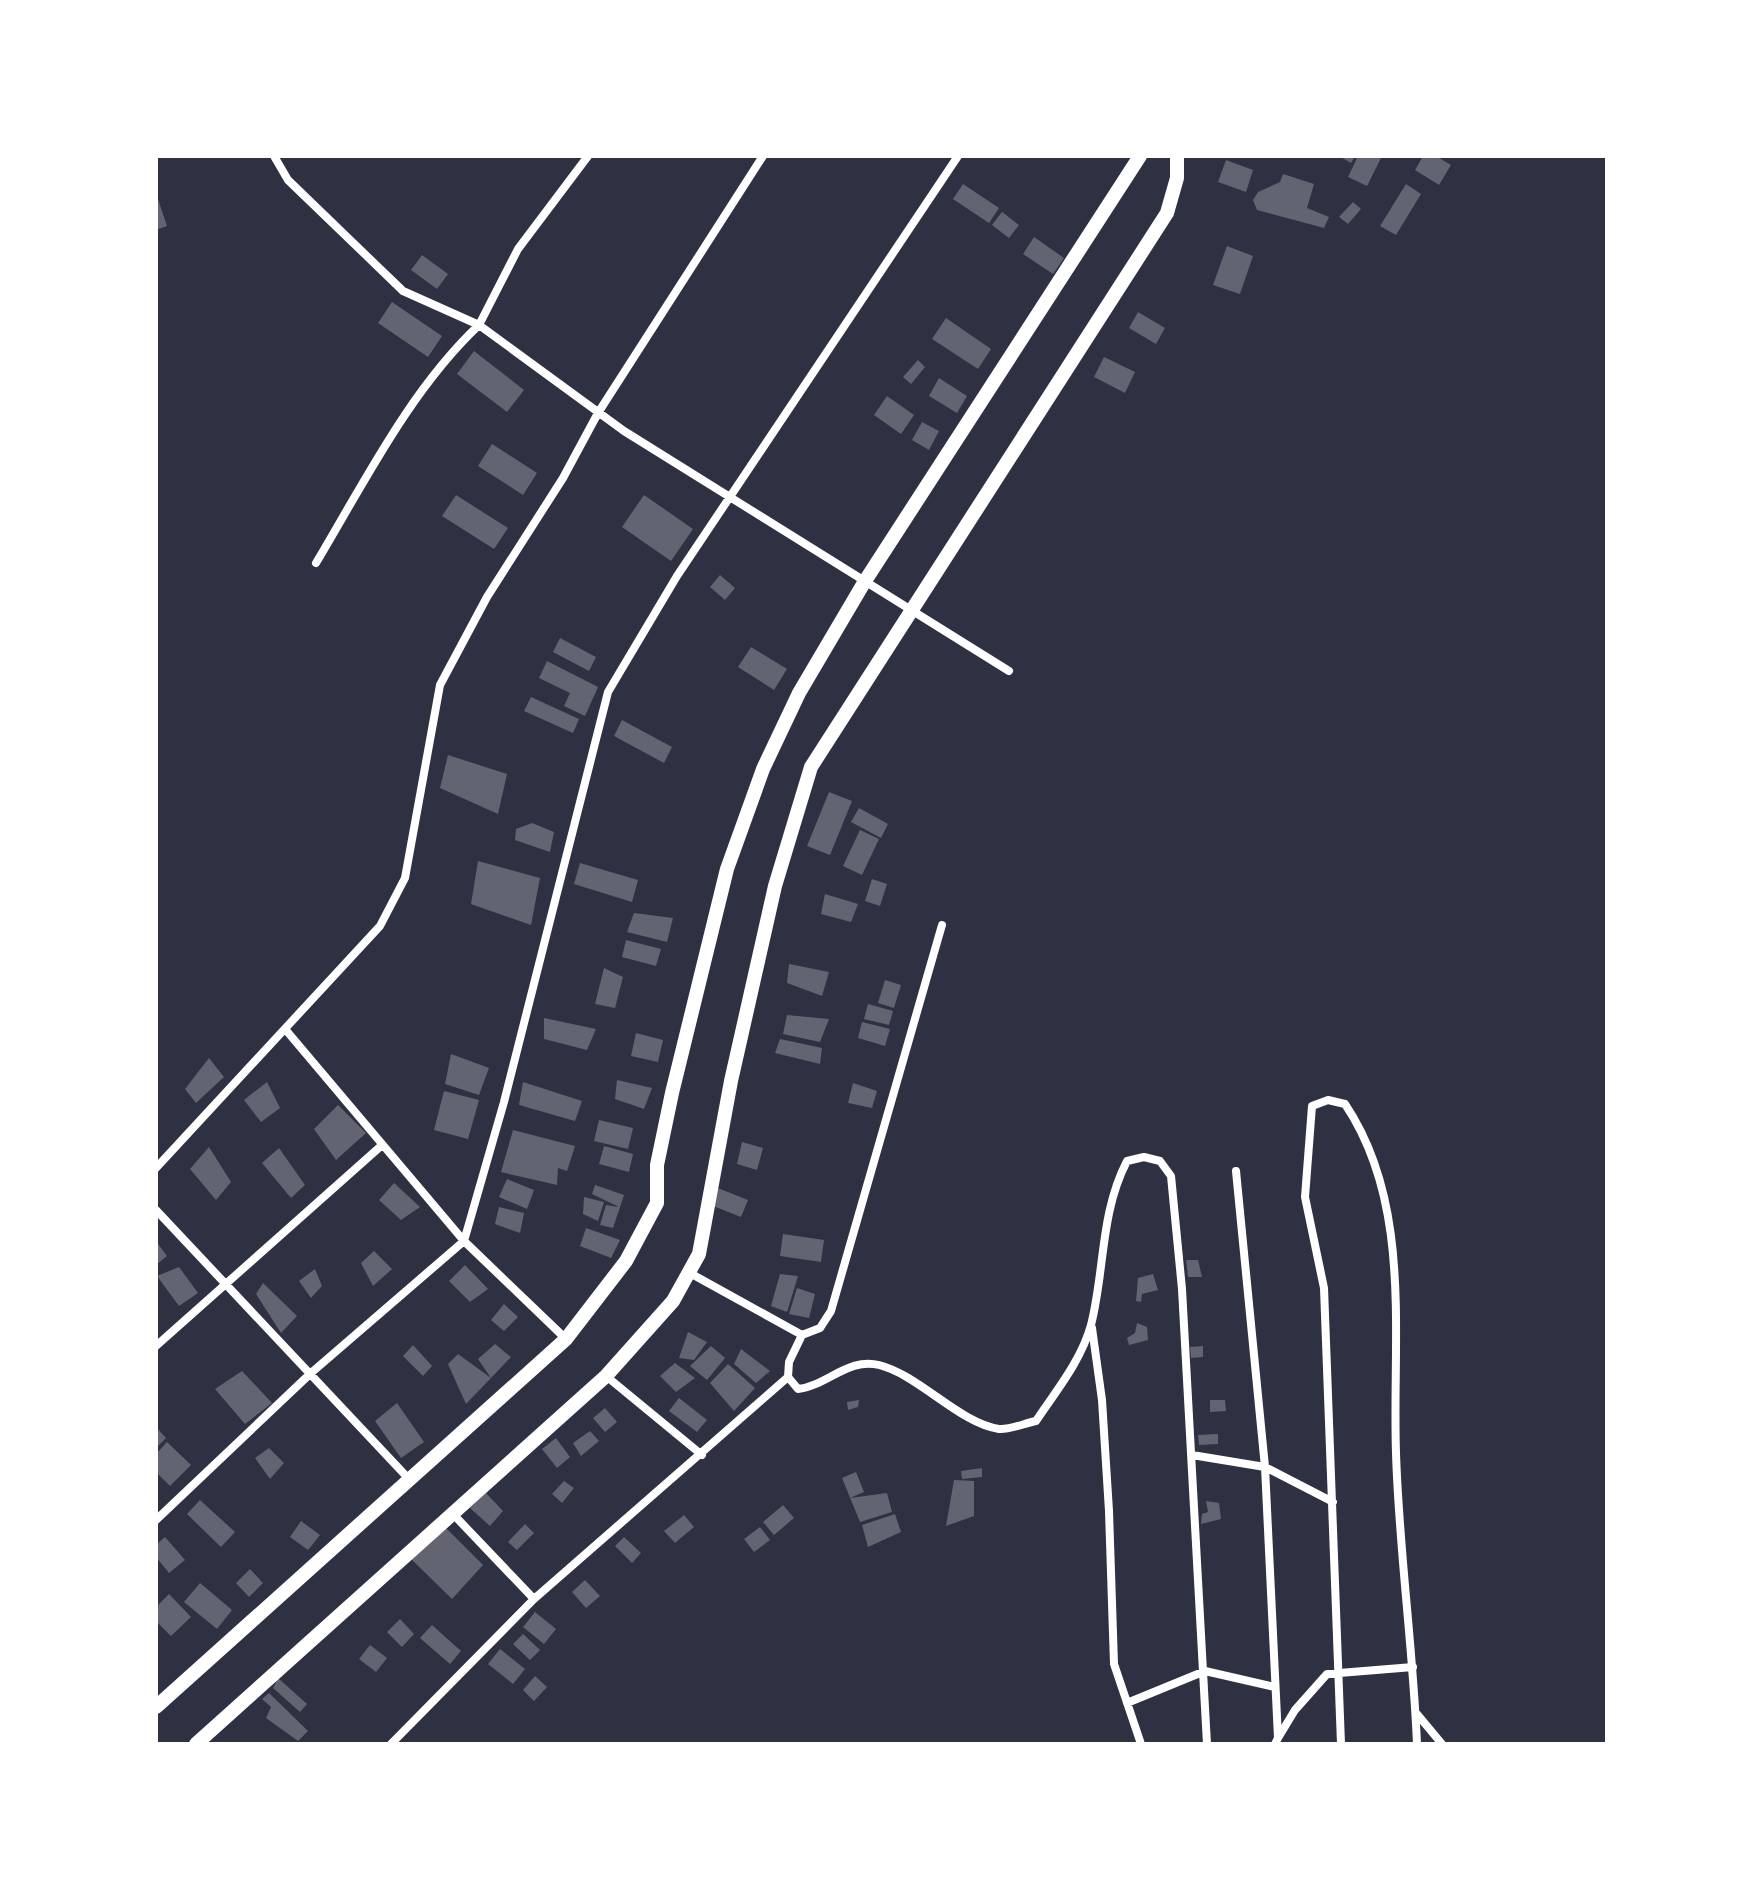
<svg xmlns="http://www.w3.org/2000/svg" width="1763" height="1900" font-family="'Public Sans',sans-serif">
<rect width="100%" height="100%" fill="#2d3142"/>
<path fill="#626471" d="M1339,156H1355L1351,163Z
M1358,156H1382L1367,186L1348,177Z
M1423,156H1436L1451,165L1439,185L1415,170Z
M1226,160L1253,170L1246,192L1218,182Z
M1283,174L1314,184L1307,208L1329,217L1324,228L1257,210L1253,200L1258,192L1280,182Z
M963,184L999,208L989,223L953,199Z
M1406,184L1421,194L1396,235L1380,226Z
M156,193L167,226L156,230Z
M1353,202L1361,209L1348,224L1339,217Z
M1002,212L1019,225L1009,238L992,225Z
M1034,237L1064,258L1053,274L1023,254Z
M1227,246L1253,256L1240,294L1213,285Z
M422,255L448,274L437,289L411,270Z
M392,302L442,336L428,357L378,323Z
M1138,312L1165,328L1156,344L1129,328Z
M946,318L991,349L978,369L932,339Z
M474,351L524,390L507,412L457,374Z
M1104,357L1135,372L1125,393L1094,377Z
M918,360L925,367L911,384L903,377Z
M939,378L967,396L957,413L929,396Z
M887,396L914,415L901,434L874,415Z
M922,422L939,431L929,450L912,440Z
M492,444L537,473L523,495L478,466Z
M456,495L508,528L494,549L442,516Z
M644,495L693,529L671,561L622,527Z
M720,575L735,588L725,600L710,587Z
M560,638L596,657L589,671L553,652Z
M751,647L787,669L774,690L738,667Z
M547,661L598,687L585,716L564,706L570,693L539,678Z
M531,697L579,719L573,733L524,711Z
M622,720L672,747L664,763L614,736Z
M448,755L507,774L498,814L440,788Z
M829,792L852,801L830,855L807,846Z
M859,808L888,824L881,838L851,822Z
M532,823L554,832L550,852L515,840L516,829Z
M860,830L879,839L862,875L843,866Z
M478,861L540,878L531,925L471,904Z
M580,863L638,880L632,902L574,884Z
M872,879L887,884L880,906L865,901Z
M825,894L858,904L851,922L821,914Z
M634,913L673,918L667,942L627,932Z
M626,940L661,949L656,966L622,957Z
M789,964L829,972L822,996L787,983Z
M604,968L623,977L615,1008L595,1004Z
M885,980L901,985L894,1008L878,1003Z
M868,1004L893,1011L889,1025L864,1019Z
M787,1015L829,1019L820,1042L783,1034Z
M544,1018L596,1029L587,1050L544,1039Z
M862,1022L890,1029L885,1046L858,1038Z
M636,1033L663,1040L658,1062L631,1056Z
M780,1039L822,1048L820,1064L775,1053Z
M451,1054L489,1068L479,1095L445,1084Z
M209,1058L224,1077L196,1103L185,1089Z
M617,1080L652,1088L644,1109L615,1099Z
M267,1082L280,1108L261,1122L244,1100Z
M523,1082L582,1101L575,1121L519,1105Z
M853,1083L877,1091L872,1108L848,1103Z
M444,1091L479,1100L468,1139L434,1130Z
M338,1105L366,1133L336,1160L314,1129Z
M599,1120L633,1128L628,1149L594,1141Z
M513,1130L575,1146L567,1171L558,1168L557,1185L501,1172Z
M742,1142L763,1148L757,1170L737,1164Z
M604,1146L633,1154L629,1172L599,1164Z
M209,1147L231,1182L216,1200L190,1169Z
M279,1148L305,1185L291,1198L262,1163Z
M507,1179L534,1190L527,1209L499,1197Z
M394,1183L420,1207L401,1220L379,1200Z
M595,1185L624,1195L613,1228L600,1225L606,1205L619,1207L592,1194Z
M715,1187L748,1200L741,1217L708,1204Z
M584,1197L604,1202L598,1221L583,1214Z
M499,1207L524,1213L520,1233L495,1224Z
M586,1228L620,1240L611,1258L580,1246Z
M783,1234L824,1240L821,1262L780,1256Z
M156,1241L167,1256L156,1265Z
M374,1251L392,1269L373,1286L361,1263Z
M1186,1260H1198L1202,1277H1188Z
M465,1265L488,1289L470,1302L449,1281Z
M179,1267L198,1293L179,1306L157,1276Z
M315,1269L322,1286L311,1298L299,1281Z
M780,1274L798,1276L787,1312L771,1306Z
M1153,1274L1158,1290L1142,1294L1141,1302L1136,1301L1138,1278Z
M263,1283L297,1316L281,1333L256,1294Z
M797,1288L815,1294L809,1318L789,1314Z
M504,1304L518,1317L504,1331L491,1320Z
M1137,1323L1147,1327L1148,1340L1129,1345L1127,1338L1135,1333Z
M688,1332L707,1342L694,1360L679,1358Z
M495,1344L511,1357L491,1378L466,1404L448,1364L458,1354L491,1378L478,1359Z
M413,1345L432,1366L423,1376L403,1356Z
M711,1346L725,1358L707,1380L690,1366Z
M1203,1346V1357L1191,1358L1190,1347Z
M741,1349L770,1371L756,1383L734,1364Z
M675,1363L695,1378L676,1392L660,1376Z
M728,1364L755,1388L734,1411L710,1383Z
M242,1371L272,1403L245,1424L215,1389Z
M679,1398L707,1420L697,1432L669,1411Z
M859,1400L858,1407L848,1410L847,1402Z
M1210,1400H1225L1226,1411L1210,1412Z
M397,1403L424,1442L401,1458L375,1421Z
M605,1408L617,1422L605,1432L593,1418Z
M156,1427L166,1438L156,1448Z
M590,1431L599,1441L581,1456L573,1443Z
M1218,1434V1444L1199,1445L1198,1435Z
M556,1438L570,1457L557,1468L542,1449Z
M167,1442L191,1465L170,1486L156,1472V1454Z
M269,1448L284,1463L270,1479L255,1458Z
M982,1468V1477L962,1479L961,1471Z
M856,1472L864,1492L850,1498L887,1493L892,1512L860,1522L842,1478Z
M954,1480L974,1481V1516L946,1526Z
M564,1481L574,1488L562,1503L552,1494Z
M486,1493L503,1511L490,1526L470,1508Z
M200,1500L235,1532L221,1547L187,1514Z
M1206,1501L1219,1503L1221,1519L1201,1524L1202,1514L1208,1512Z
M783,1505L794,1518L774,1535L763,1522Z
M895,1514L901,1532L868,1547L862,1525Z
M684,1515L694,1527L675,1543L664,1531Z
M301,1521L320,1535L308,1550L290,1537Z
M442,1524L483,1565L452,1599L410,1558Z
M525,1524L534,1533L517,1550L508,1542Z
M760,1527L770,1540L754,1552L744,1539Z
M165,1537L185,1560L169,1573L156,1557V1545Z
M624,1537L641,1553L632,1563L615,1546Z
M250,1569L263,1583L249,1597L236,1583Z
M585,1580L600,1596L586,1608L572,1592Z
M200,1583L232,1610L217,1629L184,1602Z
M169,1594L191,1617L171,1636L156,1621V1607Z
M535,1612L556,1629L544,1644L523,1627Z
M400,1619L414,1634L402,1647L387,1632Z
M432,1625L461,1651L450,1664L420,1638Z
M523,1634L540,1650L530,1660L513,1644Z
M370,1645L387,1658L376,1672L359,1659Z
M500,1649L525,1669L513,1684L488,1664Z
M535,1676L547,1687L534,1701L523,1690Z
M278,1678L307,1704L300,1712L273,1688Z
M269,1693L308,1731L298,1741L266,1718L271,1707L262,1699Z"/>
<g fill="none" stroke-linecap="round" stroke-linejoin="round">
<path stroke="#fff" stroke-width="8" d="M274,156L288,180L403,291L479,325L518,249L588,156
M316,563C364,483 410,390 479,325L624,431L1009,671
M285,1029L464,1241L566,1339
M156,1168L380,926L405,878L440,685L487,597L563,478L598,413L763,156
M1236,1171L1265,1467L1278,1738L1275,1744
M156,1210L408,1478
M688,1272L802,1335L789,1362L788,1377L798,1389C826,1386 849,1357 879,1365C919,1375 959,1423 999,1429C1010,1430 1025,1423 1036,1421C1056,1391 1081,1361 1091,1325C1105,1270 1100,1213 1127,1161L1144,1157L1160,1161L1171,1176L1182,1289L1207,1744
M1092,1328L1102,1400L1109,1511L1114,1664L1141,1744
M802,1335L820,1328L831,1311L942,925
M156,1346L381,1146
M606,1376L702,1455
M1192,1455L1265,1467L1333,1502
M452,1513L534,1599
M156,1520L311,1373L464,1241L504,1102L608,692L677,576L958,156
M1127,1703L1205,1671L1275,1687
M1417,1714L1442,1744
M1278,1738L1295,1710L1327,1674L1413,1667
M391,1744L534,1599L788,1377
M1341,1744L1324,1288L1305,1197L1312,1106L1328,1100L1345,1104C1413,1205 1392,1338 1396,1453C1399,1550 1413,1647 1417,1744"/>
<path stroke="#fff" stroke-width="14" d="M156,1707L566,1339L626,1261L657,1203V1165L672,1093L727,869L763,769L799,693L865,581L1140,156
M196,1744L606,1376L673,1301L699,1254L731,1081L775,886L811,767L1167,213L1177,178V156"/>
</g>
<rect width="1763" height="1900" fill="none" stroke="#ffffff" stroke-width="316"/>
</svg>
